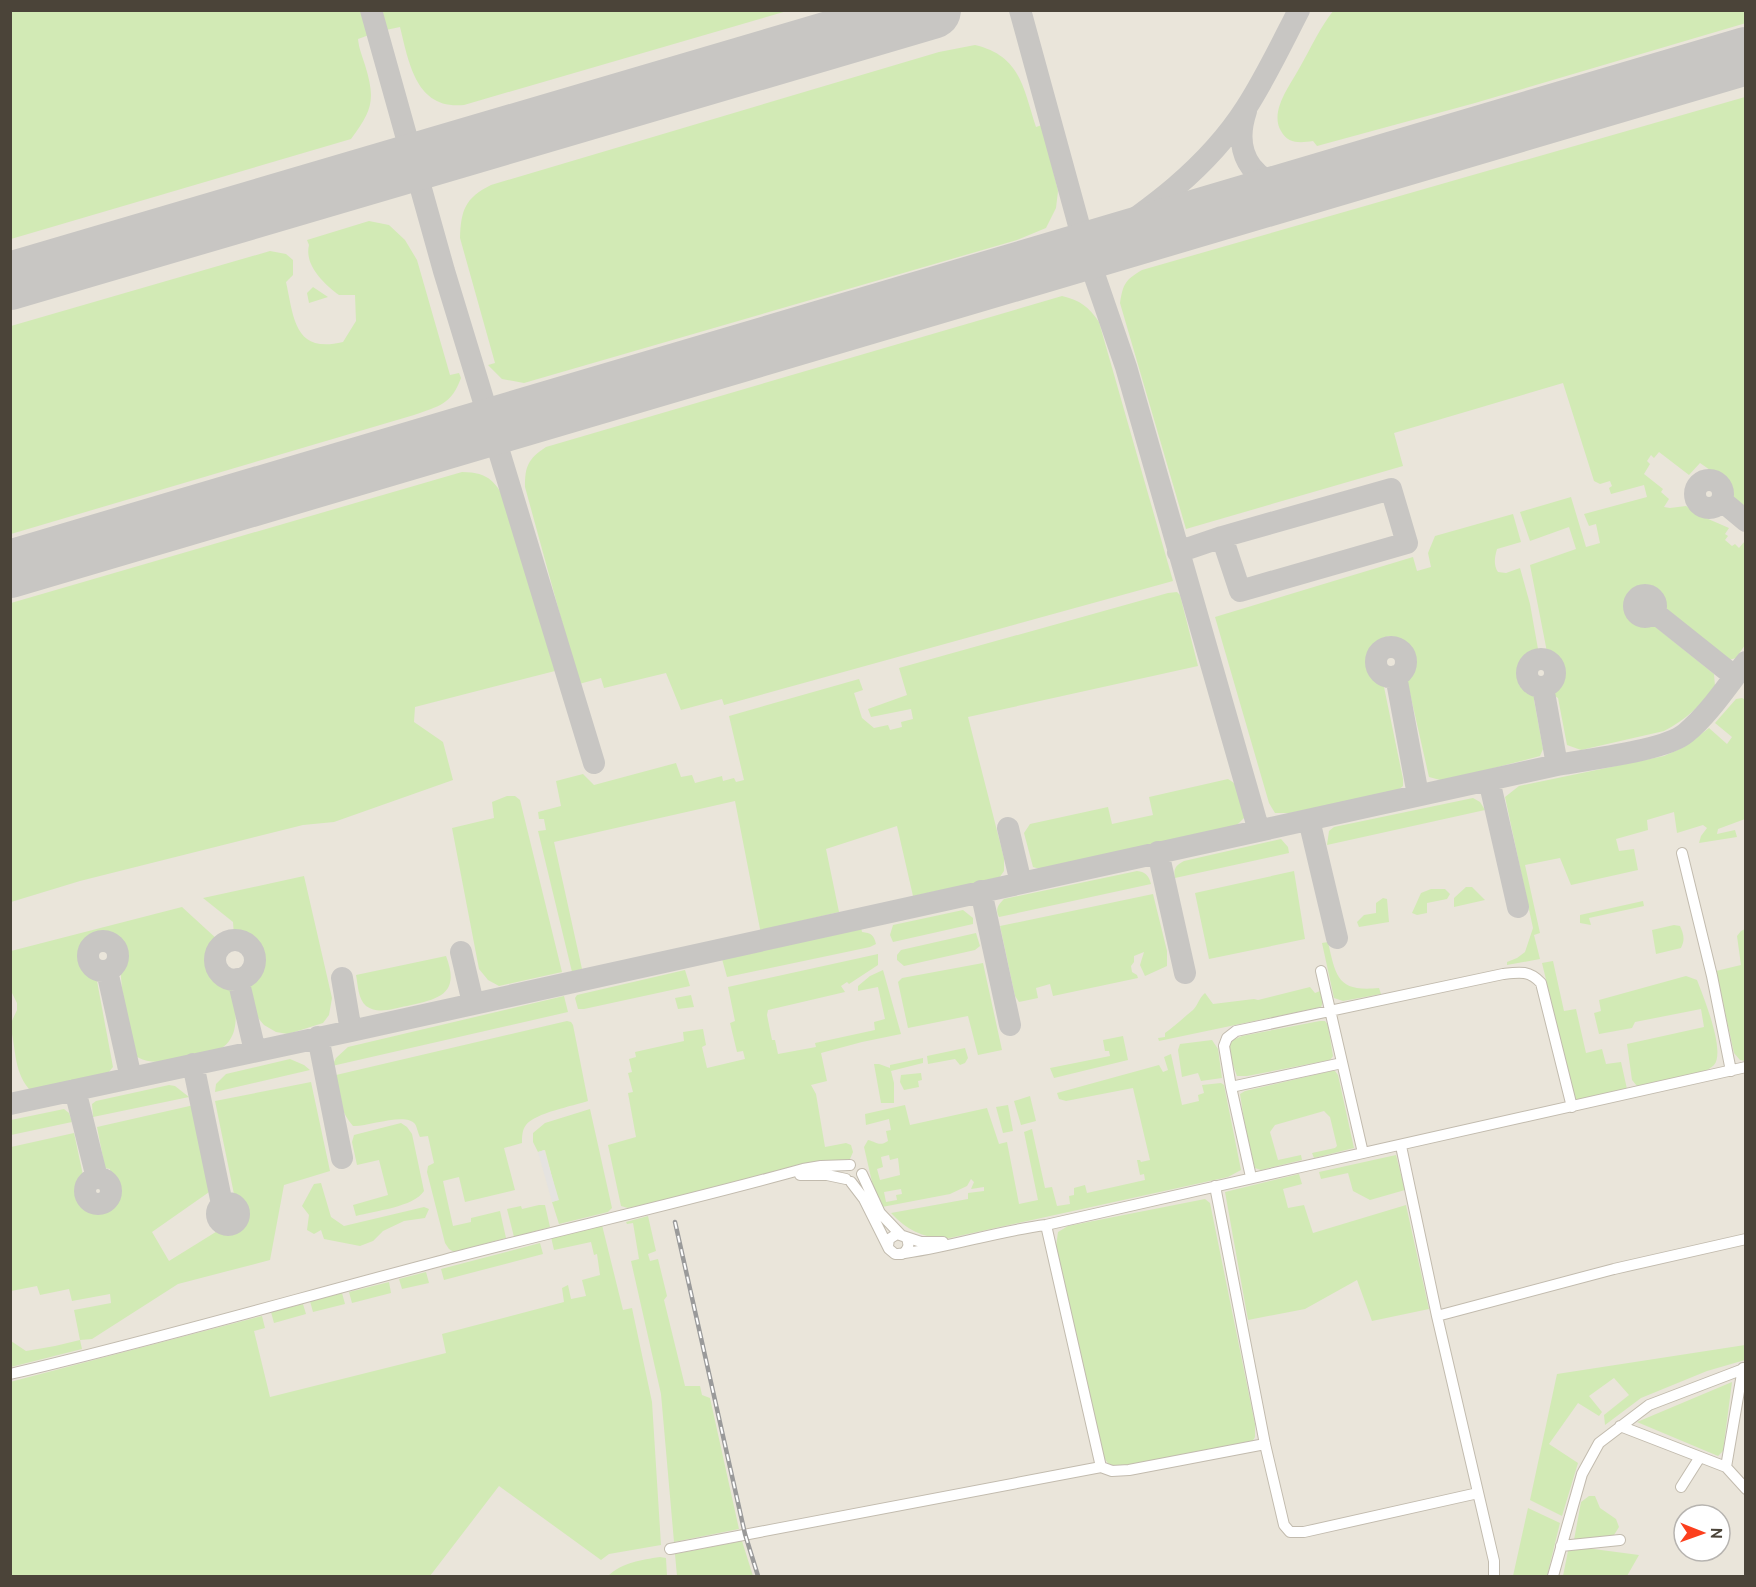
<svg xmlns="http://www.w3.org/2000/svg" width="1756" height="1587" font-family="Cabin,sans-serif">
<rect width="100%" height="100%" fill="#f6f3ec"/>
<path fill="#eae5da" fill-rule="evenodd" d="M11,11H1745V1576H11ZM1684,1515H1720V1551H1684Z"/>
<path fill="#d2eab5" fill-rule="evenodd" d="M11,10L362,11L369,35L358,39C359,49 362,55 365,65C376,101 372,110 351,139L11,239Z
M1334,10H1745L1746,23L1475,103L1317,146L1313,141C1300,143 1288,144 1281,131C1269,111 1291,84 1300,67C1311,48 1320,27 1334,10Z
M381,11V10L787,11L464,105C416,110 409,63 400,27L386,30Z
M975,45C1021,56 1023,88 1036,127L1042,125L1058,191L1056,208L1046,228L1017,240L524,383L502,379L488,365L495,363L460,238C461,210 465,198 491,185L939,52Z
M1745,97V513L1731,500L1728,488L1723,479L1700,463L1689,475L1659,452L1654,458L1651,455L1647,461L1650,464L1644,474L1663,489L1661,492L1669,499L1664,507L1670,508L1686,506L1699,515L1729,528L1725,534L1728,536L1725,540L1732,546L1735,544L1739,548L1745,541V645L1736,658L1725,661L1663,610C1661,594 1651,582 1635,592L1630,590L1625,598L1630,601C1627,618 1634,629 1652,624L1714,674L1715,686C1702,705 1685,720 1664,731L1581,750L1567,745L1558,698L1553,695C1564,677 1567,665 1547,652L1530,565L1576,549L1569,527L1530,541L1520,512L1571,497L1586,547L1600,543L1596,524L1589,526L1584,514L1647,497L1644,485L1611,494L1609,488L1612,486L1610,481L1600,484L1594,481L1563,383L1394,433L1403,466L1186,529L1120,303C1123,284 1125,280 1142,270Z
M369,221L389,225L405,240L417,260L450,375L459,373L461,378C451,405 439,406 414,415L11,534V326L270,251L286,254L293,260V275L286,282C294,318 294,354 343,342L356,321L355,295H339C324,284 304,265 309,245L307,240Z
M313,287L328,297L309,303L307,293Z
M1062,296C1080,300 1089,307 1099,322L1173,581L724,705L722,699L681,710L666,673L604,688L601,678L579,684L525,487C525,466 528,459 546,447Z
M462,472C490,472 496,483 508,505L555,671L415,707L414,722L443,742L453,780L334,822L303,825L80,881L11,902V603Z
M1513,514L1521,542L1497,549C1495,556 1493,565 1498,572L1506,573L1520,568L1530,604L1538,649L1525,656L1519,672V685L1537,699L1534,700L1543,749L1540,756L1444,781L1429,777L1407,680C1414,667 1418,653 1403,643C1398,640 1394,640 1390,636L1382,638V642L1375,645L1371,653V674L1384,687L1403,779V786L1397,791L1384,794L1290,813H1275L1269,803L1215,617L1413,557L1417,571L1431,567L1428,553L1435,536Z
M1177,592L1180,595L1198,666L968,717L1004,858V871L999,878L913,896L897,826L826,849L839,912L788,924L787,928L761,934L735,801L554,842L582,969L572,972L538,831L546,830L544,819H539L538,812L561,806L556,781L583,774L594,785L676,763L681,777L692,775L695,783L722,776L723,781L734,778L736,782L744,780L729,716L859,679L863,690L854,693L862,718L874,728L888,725L890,730L902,727L901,722L913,719L911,709L871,717L868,709L907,695L899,668L1168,593Z
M1742,698L1746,700L1745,819L1718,829L1717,834L1735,830L1737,837L1699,843L1701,836L1707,828L1703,825L1677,833L1674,812L1647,820L1648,830L1616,839L1619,851L1634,849L1638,870L1571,885L1560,858L1525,865L1540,933L1534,935L1540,959L1507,965V962L1517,958L1525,952L1533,928L1505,797L1519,786L1664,756L1684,747L1709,728L1727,744L1732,737L1715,723L1736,699Z
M1228,779C1244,788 1242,800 1245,817L1237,825L1040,869L1033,867L1024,833L1030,824L1108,807L1112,824L1153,815L1149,797Z
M507,796H515L520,800L562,972L499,986L488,980L479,969L452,828L494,818L492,802Z
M1473,798L1480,802L1485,810L1327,845L1329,831L1334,827Z
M1281,839L1288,847L1289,853L1175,878C1173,869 1176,865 1184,861Z
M1137,871C1146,872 1149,876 1151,884L999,917C995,909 998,905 1004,899Z
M1294,871L1305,939L1209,959L1195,893Z
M304,876L332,998L329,1015L323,1023L288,1034L276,1032L264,1025L253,1012L247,981L258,967L257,946L247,935H234L233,922L203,898Z
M1466,887H1472L1485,900L1454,907V898Z
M1431,889H1445L1450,894L1447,899L1427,903V913L1417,915L1412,913L1421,893Z
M1153,894L1167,951V966L1145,976L1140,965L1144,952L1134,956V962L1131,966L1132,972L1137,975L1138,978L1053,996L1050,984L1036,988L1038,998L1019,1002L1015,996L1000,926Z
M1383,898L1387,899L1389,922L1359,927L1357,922L1364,915L1376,913V903Z
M1643,901L1644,906L1589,918L1591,925L1580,923V915Z
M182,907L218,940L212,949C211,966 212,976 230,983C236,1006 244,1041 214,1052C204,1055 192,1056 182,1058C166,1061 152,1065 137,1057C132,1033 122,1002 121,977C119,958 133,960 117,937L103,934L102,931L94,932V936C82,942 82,953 84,965L97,981L113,1067L108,1073L31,1091C14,1074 16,1050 11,1029V1023L17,1010V1003L11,991V951Z
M963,910L973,918V924L893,942L890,935L893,925Z
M1674,925L1680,926C1684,935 1685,940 1681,948L1656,954L1652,930Z
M861,927L862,932C871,933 874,935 876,944L870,947L727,977L722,959Z
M1745,929V1061L1740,1060L1734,1053L1716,971L1741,965L1737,936L1741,931Z
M976,933L980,946L975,950L904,966L897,960V955L901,950Z
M1328,942C1336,978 1338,992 1379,988L1381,994L1343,1001L1334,998L1322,943Z
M878,954V965L849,984L847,982L841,986L845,992L768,1010L767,1015L772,1040H775L778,1054L816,1047L815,1043L875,1030L874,1022L885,1019L878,987L858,991V986L870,976L883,970L901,1034L862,1042L821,1053L827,1081L811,1085L816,1094L825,1147L846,1143L851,1145L853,1152L850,1159L628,1208L621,1206L608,1145L636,1137L628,1093L633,1092L628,1073L632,1072L629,1059L636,1057L635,1052L684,1041L683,1032L703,1029L706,1045L702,1047L707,1068L745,1059L743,1051L737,1052L730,1023L735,1021L728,987Z
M446,956C461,995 438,999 407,1006C394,1008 378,1015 366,1006C358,999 358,985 356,975Z
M1553,961L1564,1011L1576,1009L1586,1053L1602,1049L1606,1064L1621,1062L1627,1089L1575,1100L1542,963Z
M983,963L1002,1050L978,1055L968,1016L908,1028L898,982L902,978Z
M685,970L690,986L584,1009H578L575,998L577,995Z
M1686,976L1697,980C1703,996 1726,1051 1714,1065C1702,1078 1655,1083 1637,1086L1632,1080L1627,1044L1704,1027L1701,1009L1635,1022L1632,1028L1599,1034L1594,1013L1601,1011L1599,1000Z
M1310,987L1315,993L1320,991L1324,1000L1321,1007L1159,1041L1158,1038L1165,1037V1033C1175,1026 1183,1018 1193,1010C1198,1005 1199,998 1205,993L1213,1004L1254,999L1258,1000Z
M691,995L694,1007L678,1009L675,998Z
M564,996L568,1012L332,1066L336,1058L348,1047Z
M567,1021L571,1022L573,1025L588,1101C573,1106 535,1113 526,1125C522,1130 522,1137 522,1143L504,1148L515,1190L465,1202L459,1177L443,1181L453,1226L471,1222V1218L500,1211L506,1238L454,1252L449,1249L445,1243L427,1172L428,1166L434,1163L428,1136L420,1137C418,1133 417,1127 415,1124C405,1112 368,1127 353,1126C342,1114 334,1090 336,1075Z
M1320,1021H1325L1328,1025L1333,1056L1330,1060L1247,1076H1237L1228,1051L1231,1041L1242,1036Z
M1123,1036L1128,1060L1054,1078L1050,1068L1110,1056L1109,1051H1105L1103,1040Z
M1212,1040L1218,1049L1222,1078L1201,1081L1198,1073L1182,1077L1178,1050L1180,1044Z
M965,1048L968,1058L965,1063L960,1065L955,1059L928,1064L927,1056Z
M1171,1054L1182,1105L1199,1101L1198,1095L1204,1093L1202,1085L1221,1083L1224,1085L1241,1170L1228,1177L945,1239C922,1237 907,1230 891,1213L968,1199V1193L984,1191V1187L971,1189L974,1182L971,1179L967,1186L950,1194L882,1207L875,1195L864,1147L868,1140C877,1142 879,1147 888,1141L886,1131L891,1130L889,1119L866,1125L865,1114L905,1105L910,1125L987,1108L999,1144L1007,1142L1019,1204L1038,1200L1024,1132L1032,1129L1045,1188L1052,1187L1057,1206L1070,1204L1069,1196L1074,1195V1188L1085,1185L1087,1193L1145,1180L1144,1174L1140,1175L1137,1160H1140L1141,1162L1150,1160L1133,1088L1066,1101L1059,1099L1057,1093L1159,1065L1163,1072L1168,1070L1164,1057ZM889,1155L890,1160L898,1158L900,1175L880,1180L877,1169L883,1167L881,1157ZM901,1189L902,1194L896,1195L897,1200L886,1202L884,1192Z
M923,1058V1063L891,1071L894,1083V1103H881L874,1064H879L890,1068V1065Z
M290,1059L304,1065L310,1070L215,1092L216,1084L226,1074Z
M1331,1071H1335L1338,1075L1354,1148L1314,1158L1312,1153L1335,1148L1337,1146L1330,1117L1324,1111L1275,1125L1270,1132L1278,1160L1301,1155L1302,1160L1261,1170L1255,1168L1247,1140L1240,1094L1245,1091Z
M921,1073L922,1080L918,1081L919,1087L904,1090L900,1082L901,1075Z
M311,1082L330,1171L284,1185L270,1260L178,1284L92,1339L80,1340L82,1349L11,1367V1341L26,1351L55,1346L80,1340L74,1310L111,1303L110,1294L72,1301L69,1289L40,1295L37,1286L11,1291V1147L74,1133L83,1175L78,1184L81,1201L96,1210L97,1213L107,1211V1208C121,1202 119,1184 110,1174V1169L105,1168L97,1127L194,1105L212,1190L152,1232L169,1261L219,1230L233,1232L244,1222C245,1211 244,1207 235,1199L215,1101Z
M169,1085L175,1086L189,1097L93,1117L92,1104L96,1101Z
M1030,1096L1036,1121L1021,1125L1014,1101Z
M1008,1105L1013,1131L1003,1133L996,1107Z
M64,1109L69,1113L72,1122L11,1135V1120Z
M590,1109L612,1208L608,1212L559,1224L552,1202L558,1200L545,1150L538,1152L533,1142V1133L545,1123Z
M401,1123L407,1127L412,1134L424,1191C414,1207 374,1211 356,1216L353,1205L388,1195L379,1160L357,1165L352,1142L354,1135Z
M1396,1155L1405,1190L1370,1200L1353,1191L1348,1173L1321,1179L1319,1172Z
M1299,1174L1302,1184L1283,1189L1288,1208L1304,1205L1313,1233L1406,1205L1429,1309L1372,1321L1357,1280L1305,1309L1248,1320L1225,1192Z
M321,1183L331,1217L344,1226L424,1207L429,1209L425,1218L404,1221L383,1231L373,1241L360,1246L324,1239L321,1230L314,1234L307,1230L309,1215L302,1206L314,1184Z
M1205,1199L1210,1203L1255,1424V1437L1252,1442L1128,1465L1110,1466L1102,1455L1056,1247L1058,1232L1068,1226Z
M539,1205H545L550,1227L514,1237L507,1209L521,1206L522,1209Z
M648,1216L656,1251L648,1254L650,1261L658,1259L667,1296L664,1300L685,1386H700L702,1395L710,1398L739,1529L674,1542L661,1394L631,1261L639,1259L633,1223L627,1224L626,1222Z
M602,1225L623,1310L632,1308L652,1402L661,1545L609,1554L601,1560L499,1486L430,1576H11L10,1382L262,1316L265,1328L254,1331L270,1397L446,1353L442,1334L564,1302L562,1288L568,1285L571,1299L586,1296L582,1280L600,1275L597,1254L594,1255L591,1242L554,1250L551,1237Z
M540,1243L543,1254L444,1280L441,1269Z
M426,1272L429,1283L402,1289L399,1279Z
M389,1282L391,1293L352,1303L349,1292Z
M342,1293L345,1304L313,1312L310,1301Z
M303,1304L306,1314L274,1323L271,1312Z
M1745,1345V1360L1707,1371L1641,1398L1605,1425L1604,1415L1629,1395L1614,1378L1589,1396L1602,1412L1599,1416L1578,1403L1549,1444L1578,1463L1562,1516L1530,1500L1557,1374Z
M1732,1382L1723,1451L1718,1456L1637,1422Z
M1589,1496H1595L1600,1508L1616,1519L1619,1527L1614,1535L1574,1540L1581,1502Z
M1528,1508L1560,1523L1547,1576H1513Z
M742,1541L753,1576H677L675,1554Z
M1586,1548L1639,1555L1627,1576H1563L1568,1551Z
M660,1557L666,1558L667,1576H608C623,1562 641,1560 660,1557Z"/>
<path fill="#e5e3e0" d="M544,1150L559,1200L552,1202L538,1152Z"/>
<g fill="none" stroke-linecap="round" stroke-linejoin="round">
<path stroke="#c8c6c3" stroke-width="22" d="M371,10L444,271L594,763
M1020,10L1086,251L1126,367L1259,831
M1246,111C1231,156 1256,190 1304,187
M1090,250C1149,210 1207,169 1246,108C1266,77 1282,43 1299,10
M1695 494a14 14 0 1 1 28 0a14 14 0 1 1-28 0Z
M1722,501L1746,521
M1178,552L1222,537L1391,489L1407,543L1240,591L1222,537
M1634 606a11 11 0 1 1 22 0a11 11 0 1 1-22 0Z
M1655,613L1734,676
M1376 662a15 15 0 1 1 30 0a15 15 0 1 1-30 0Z
M1527 673a14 14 0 1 1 28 0a14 14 0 1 1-28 0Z
M1396,676L1418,795
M1543,687L1557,765
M1489,780L1518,907
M1309,820L1337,938
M1008,828L1021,883
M1158,852L1185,973
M981,891L1010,1025
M215 960a20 20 0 1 1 40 0a20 20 0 1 1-40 0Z
M88 956a15 15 0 1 1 30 0a15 15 0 1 1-30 0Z
M461,952L473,1003
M107,971L131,1078
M342,978L351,1031
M238,979L255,1051
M318,1037L342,1158
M193,1064L222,1204
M75,1090L97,1178
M10,1104L351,1031L1557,765C1587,759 1665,751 1686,733C1709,714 1727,686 1746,662
M85 1191a13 13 0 1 1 26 0a13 13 0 1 1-26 0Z
M217 1214a11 11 0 1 1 22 0a11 11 0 1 1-22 0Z"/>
<path stroke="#c8c6c3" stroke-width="58" d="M10,281L932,10
M10,569L1746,56"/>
<defs>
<path id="minor" d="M1682,853L1712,976L1731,1071
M1321,971L1363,1153
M1231,1087L1224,1046L1227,1038L1236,1031L1503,974C1519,972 1529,970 1541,983L1572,1107
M1401,1146L1437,1316L1494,1561V1576
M862,1174L880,1213L900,1234
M800,1175H827L846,1179
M1251,1177L1231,1087L1342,1063
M851,1182L864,1199L889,1249L895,1254H902C909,1250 910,1244 906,1237L897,1234L889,1239L888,1246
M1215,1186L1265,1444L1284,1525L1290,1532H1304L1478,1493
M1046,1225L1101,1467L1112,1471L1129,1470L1265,1444
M906,1237L921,1242H943
M898,1254C948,1248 996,1231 1046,1225C1279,1171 1513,1120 1746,1067
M1437,1316L1614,1269L1746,1239
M10,1374C156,1340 299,1298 444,1260C563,1229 684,1202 803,1169L821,1166L850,1165
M1620,1426L1726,1467L1746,1489
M1726,1467L1743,1368
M1681,1487L1700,1457
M1561,1546L1620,1540
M670,1549L1101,1467
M1553,1576L1582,1474L1599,1443L1649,1405L1746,1368"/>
</defs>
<use href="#minor" stroke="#c2bbae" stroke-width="12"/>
<use href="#minor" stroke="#fff" stroke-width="10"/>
<defs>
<path id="rail" d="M675,1222L745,1534L758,1576"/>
</defs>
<use href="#rail" stroke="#9a9a9a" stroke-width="4.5"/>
<use href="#rail" stroke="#fff" stroke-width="2" stroke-dasharray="7" stroke-linecap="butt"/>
</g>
<rect width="1756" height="1587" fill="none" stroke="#4b4439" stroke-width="24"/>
<g transform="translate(1702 1533) rotate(91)"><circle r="28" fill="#ffffff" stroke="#b7b4b0" stroke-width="1.5"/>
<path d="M0-4.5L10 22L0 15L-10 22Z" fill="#fc3f1d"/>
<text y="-9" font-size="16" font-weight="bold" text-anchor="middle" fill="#4b4439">N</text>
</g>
</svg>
